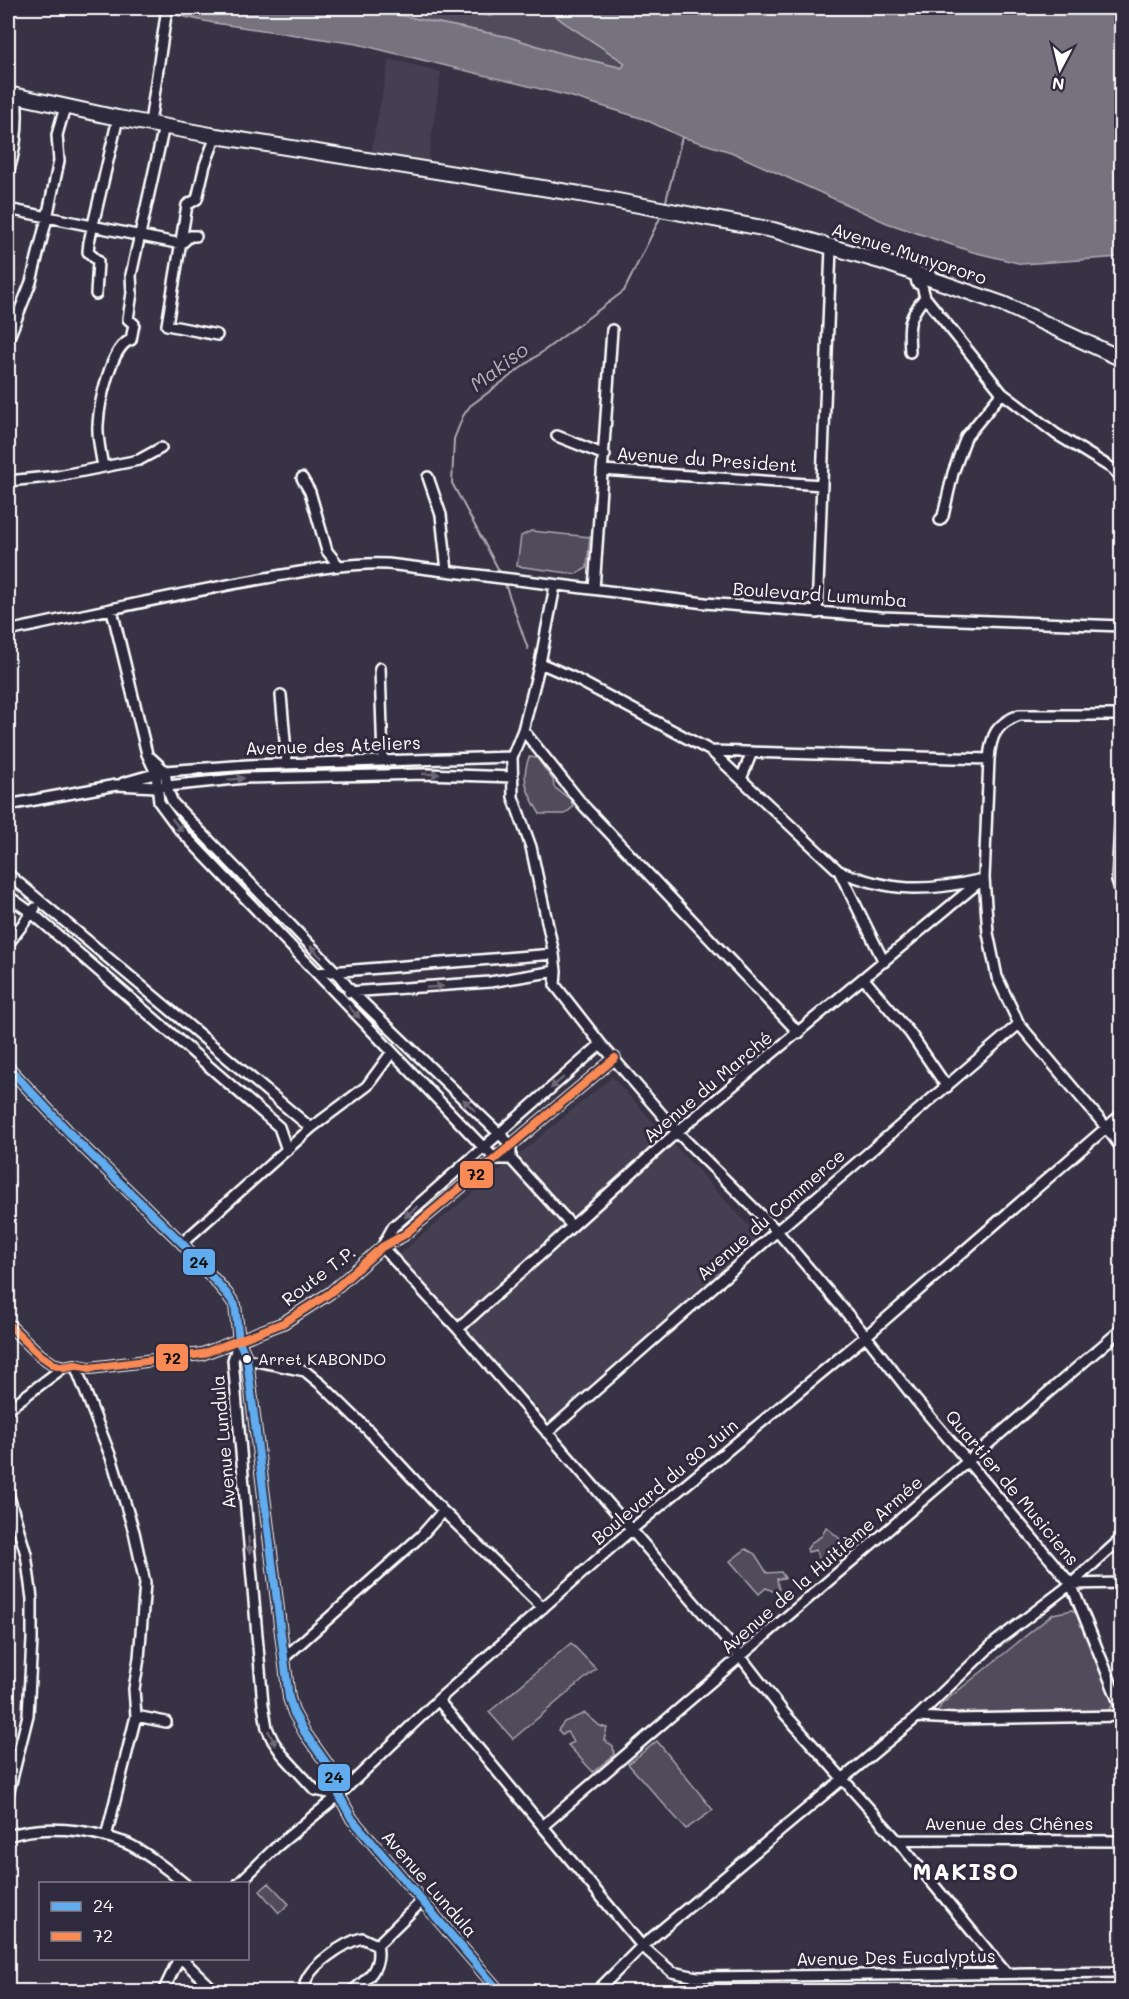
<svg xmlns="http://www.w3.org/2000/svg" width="1129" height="1999" font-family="Mali,sans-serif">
<rect width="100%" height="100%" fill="#373345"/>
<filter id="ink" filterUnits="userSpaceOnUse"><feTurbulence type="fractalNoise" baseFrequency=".0167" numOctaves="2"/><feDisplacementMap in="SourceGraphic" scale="12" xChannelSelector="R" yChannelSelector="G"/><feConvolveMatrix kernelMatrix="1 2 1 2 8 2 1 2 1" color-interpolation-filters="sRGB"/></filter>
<g filter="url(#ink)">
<path fill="#444051" d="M389,59L441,72L428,161L371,153Z
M612,1077L760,1238L551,1422L397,1256Z"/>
<path fill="#514c5c" stroke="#a8a6ae" stroke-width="1.5" d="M351,8H450L490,16L516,8H547L562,21L625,63V65L623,68L560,53L509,37L403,16Z
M531,531L590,537L587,568L576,574L517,566L521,536Z
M529,757L537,758L553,780L554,787L571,800L573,807L565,814H540C528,794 520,781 529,757Z
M826,1527L839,1538L849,1553L843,1559L827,1565L820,1562L816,1550L808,1552L807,1549L812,1542L822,1536Z
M746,1549L755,1554L767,1573L781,1572L785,1578L777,1579L779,1589L777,1593L766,1588L759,1594L730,1561Z
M1072,1610L1078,1615L1112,1699V1706L1107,1711L940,1716L937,1713L941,1705L954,1694L1053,1614Z
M571,1643L596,1669L513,1739L489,1712Z
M585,1713L600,1726L607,1728L604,1740L613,1746L614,1755L593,1772L568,1745L574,1742L567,1732L562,1734L558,1730L564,1722Z
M657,1741L713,1810L686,1829L628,1764Z
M269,1883L289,1904L279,1913L260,1891Z"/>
<path fill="#76737f" stroke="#adabb2" stroke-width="1.5" d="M142,8H351L403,16L509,37L560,53L622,68L625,63L562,21L547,8H1121V257L1022,264L973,252L887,223L731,152L682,137L644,119L569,96L357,44L214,23Z"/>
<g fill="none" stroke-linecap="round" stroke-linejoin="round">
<path stroke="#adabb2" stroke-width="2" d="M665,205L682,137
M502,576L452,483L454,439L463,416L470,406L624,291L661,216
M504,581L528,649"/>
<defs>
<path id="minor" d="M150,123L167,8
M216,136L205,165L197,199L187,205L167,325L217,335
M8,174C16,148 19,123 16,96
M8,209L181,244L190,236H196
M915,273L917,283L922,286L925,297L1002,393L1056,434L1113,469L1122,478
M96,294L98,261L88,252L89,242L118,118
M10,335L31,282L47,218L59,161L57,135L65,107
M910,352C908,325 908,318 925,297
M557,436L605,455
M103,467C101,454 97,438 98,425C99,404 111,345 131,340L134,324L128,319L132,293L131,275L164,126
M602,470L822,485
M428,477L441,515L447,571
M302,478L310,492L327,551L339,566
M8,481L58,476L139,460L161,448
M940,520L943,516L953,473L966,437L1002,393
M555,586L540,663L523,730L512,757L513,797L531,847L554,954L556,971L555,985L601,1044L677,1132L777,1231L866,1336L915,1399L1071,1584L1122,1710
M594,589L612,330
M112,610L147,754L156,773L159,802L179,829L484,1148L496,1159H511
M817,613L831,248
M8,631C94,613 180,593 266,578C307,571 347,562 388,564L705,603L881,617L1122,626
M540,663L572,677L711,751L839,871C891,892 925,892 979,880
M380,668L383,760
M281,695L287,763
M1122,715H1019C996,724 991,735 989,759L984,878L988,933L997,977L1019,1024L1106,1127L1122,1149
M523,730L583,805L799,1033
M711,751L989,759
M151,758L165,771L168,791L173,803L336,972L352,992L511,1145V1159L572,1226
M741,779L752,752
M123,783L165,771L248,765L512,757
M1122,787L1117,880L1122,896
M8,805L116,785L157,787L245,778L426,774L513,777
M839,871L884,962
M8,874L311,1128
M8,896L32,913L279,1127L287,1150
M8,944L35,908
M317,973L554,954
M864,979L910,1033L947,1087
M349,992L490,982L556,971
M8,1067L77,1141L182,1243L227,1294L235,1305L239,1341L247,1359L289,1698L294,1713L305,1733L332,1771L339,1795L352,1819L500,1992
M182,1243L311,1128L367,1086L392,1052
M382,1247L458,1329L741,1657L785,1714L897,1840L1006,1973
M382,1247L393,1227L601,1044
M8,1324L40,1355L53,1364L64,1367L75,1365L90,1368L202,1354L283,1323L330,1293L382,1247L404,1235L615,1058
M458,1329L677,1132L984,878
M239,1341L233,1360L263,1704L267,1728L273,1741L282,1754L315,1790L339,1795
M247,1359L305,1371L322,1385L368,1430L443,1511L543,1608
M75,1365L112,1460L134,1532L145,1583L139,1658L134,1689L136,1716L106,1837
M8,1409L64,1367
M547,1433L777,1231L1019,1024
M8,1493L26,1554L32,1599V1640L28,1715L8,1795
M1071,1584L1122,1583
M285,1657L421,1536L443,1511
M438,1700L642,1946L672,1972L697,1977L1122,1972
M136,1716L166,1722
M917,1717L955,1719L1122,1716
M544,1825L1122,1329
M8,1836C43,1824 88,1829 123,1842C139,1847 171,1872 185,1884
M897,1840L1122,1841
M238,1884L276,1847L339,1795L438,1700L631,1530L866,1336L1122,1114
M181,1958L216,1992
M163,1992L179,1958
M310,1992L305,1985C307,1967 345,1942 362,1938L377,1945
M351,1992C368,1979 382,1968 377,1945L422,1901
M596,1992L642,1946L917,1717L994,1643L1071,1584L1122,1538"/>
<path id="highway" d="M8,94L118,118L216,136L580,194L773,230L880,261L1003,304L1122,359"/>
</defs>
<use href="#minor" stroke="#fff" stroke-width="14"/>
<use href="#highway" stroke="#fff" stroke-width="18"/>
<use href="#minor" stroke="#2f2a3d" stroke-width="9"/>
<use href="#highway" stroke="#2f2a3d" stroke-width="14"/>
<defs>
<path id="bus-1" d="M8,1067L77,1141L182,1243L227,1294L235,1305L239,1341L247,1359L289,1698L294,1713L305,1733L332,1771L339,1795L352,1819L500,1992"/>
<path id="bus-2" d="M8,1324L40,1355L53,1364L64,1367L75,1365L90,1368L202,1354L283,1323L330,1293L382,1247L404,1235L615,1058"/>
</defs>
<use href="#bus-1" stroke="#2f2a3d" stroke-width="12"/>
<use href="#bus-2" stroke="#2f2a3d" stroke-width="12"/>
<use href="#bus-1" stroke="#60acee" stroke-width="8"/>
<use href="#bus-2" stroke="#f98a56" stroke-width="8"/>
</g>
<defs><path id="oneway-solid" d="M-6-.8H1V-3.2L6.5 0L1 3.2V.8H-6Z" transform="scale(1.5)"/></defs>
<g fill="#6d6a77">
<use href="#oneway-solid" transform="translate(431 774) rotate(2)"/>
<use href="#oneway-solid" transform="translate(236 779) rotate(-6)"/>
<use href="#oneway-solid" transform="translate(177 825) rotate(52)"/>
<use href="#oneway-solid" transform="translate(316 952) rotate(-134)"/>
<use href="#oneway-solid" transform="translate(435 987) rotate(-5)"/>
<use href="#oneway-solid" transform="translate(354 1012) rotate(46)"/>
<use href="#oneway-solid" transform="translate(557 1083) rotate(139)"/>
<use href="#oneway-solid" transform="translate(469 1105) rotate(-136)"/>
<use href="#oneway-solid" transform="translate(411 1212) rotate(139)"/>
<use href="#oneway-solid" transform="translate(249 1545) rotate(85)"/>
<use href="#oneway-solid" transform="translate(272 1738) rotate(63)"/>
</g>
</g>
<circle fill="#fff" stroke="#2f2a3d" stroke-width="2" cx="247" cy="1359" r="5"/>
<g text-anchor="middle" stroke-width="6" stroke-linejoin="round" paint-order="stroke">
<g font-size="16" fill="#fff" stroke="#2f2a3d" text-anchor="start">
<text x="258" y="1365">Arret KABONDO</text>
</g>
<g font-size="18" fill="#fff" stroke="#2f2a3d">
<text transform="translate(909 254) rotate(18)" y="6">Avenue Munyororo</text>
<text transform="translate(707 460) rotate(4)" y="6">Avenue du President</text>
<text transform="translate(820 595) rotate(4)" y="6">Boulevard Lumumba</text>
<text transform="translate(333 746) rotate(-2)" y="6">Avenue des Ateliers</text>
<text transform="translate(708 1087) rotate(-40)" y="6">Avenue du Marché</text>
<text transform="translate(771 1215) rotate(-41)" y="6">Avenue du Commerce</text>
<text transform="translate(319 1276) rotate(-37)" y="6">Route T.P.</text>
<text transform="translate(224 1442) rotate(-95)" y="6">Avenue Lundula</text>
<text transform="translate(665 1482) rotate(-40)" y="6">Boulevard du 30 Juin</text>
<text transform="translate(1012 1488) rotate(50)" y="6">Quartier de Musiciens</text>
<text transform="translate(822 1565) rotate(-41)" y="6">Avenue de la Huitième Armée</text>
<text x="1009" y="1830">Avenue des Chênes</text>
<text transform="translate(429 1884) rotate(49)" y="6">Avenue Lundula</text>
<text transform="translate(896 1958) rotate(-1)" y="6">Avenue Des Eucalyptus</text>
</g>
<g font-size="20" font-style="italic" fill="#b4b2b9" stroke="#2f2a3d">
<text transform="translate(499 367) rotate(-37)" y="7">Makiso</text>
</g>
<g font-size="24" font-weight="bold" letter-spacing="1.5" fill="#fff" stroke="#2f2a3d">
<text x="966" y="1880">MAKISO</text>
</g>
</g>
<g stroke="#2f2a3d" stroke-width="2">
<rect x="459" y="1160" width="35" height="29" rx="6" fill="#f98a56"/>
<rect x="182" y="1248" width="34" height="28" rx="6" fill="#60acee"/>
<rect x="155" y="1343" width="34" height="29" rx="6" fill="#f98a56"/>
<rect x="317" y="1763" width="34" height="29" rx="6" fill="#60acee"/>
</g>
<g font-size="16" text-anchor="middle" font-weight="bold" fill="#111">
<text x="476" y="1180">72</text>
<text x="199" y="1268">24</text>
<text x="172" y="1364">72</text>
<text x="334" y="1783">24</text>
</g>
<rect width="1129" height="1999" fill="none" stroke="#2f2a3d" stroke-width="30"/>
<rect x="15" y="15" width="1099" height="1969" fill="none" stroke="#fff" stroke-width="2" filter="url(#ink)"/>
<rect x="39" y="1882" width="210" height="78" fill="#2f2a3d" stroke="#827f8b" stroke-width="1.5"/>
<rect x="51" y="1902" width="30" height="9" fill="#60acee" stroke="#827f8b" stroke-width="1.5"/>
<text x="93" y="1912" font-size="18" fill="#ffffff">24</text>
<rect x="51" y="1932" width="30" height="9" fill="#f98a56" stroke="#827f8b" stroke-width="1.5"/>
<text x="93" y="1942" font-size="18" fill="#ffffff">72</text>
<g transform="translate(1060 69) rotate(187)" stroke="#2f2a3d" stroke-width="4.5" paint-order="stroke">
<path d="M0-4.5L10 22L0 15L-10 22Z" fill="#ffffff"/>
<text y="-9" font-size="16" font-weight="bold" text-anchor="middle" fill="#ffffff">N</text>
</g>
</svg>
